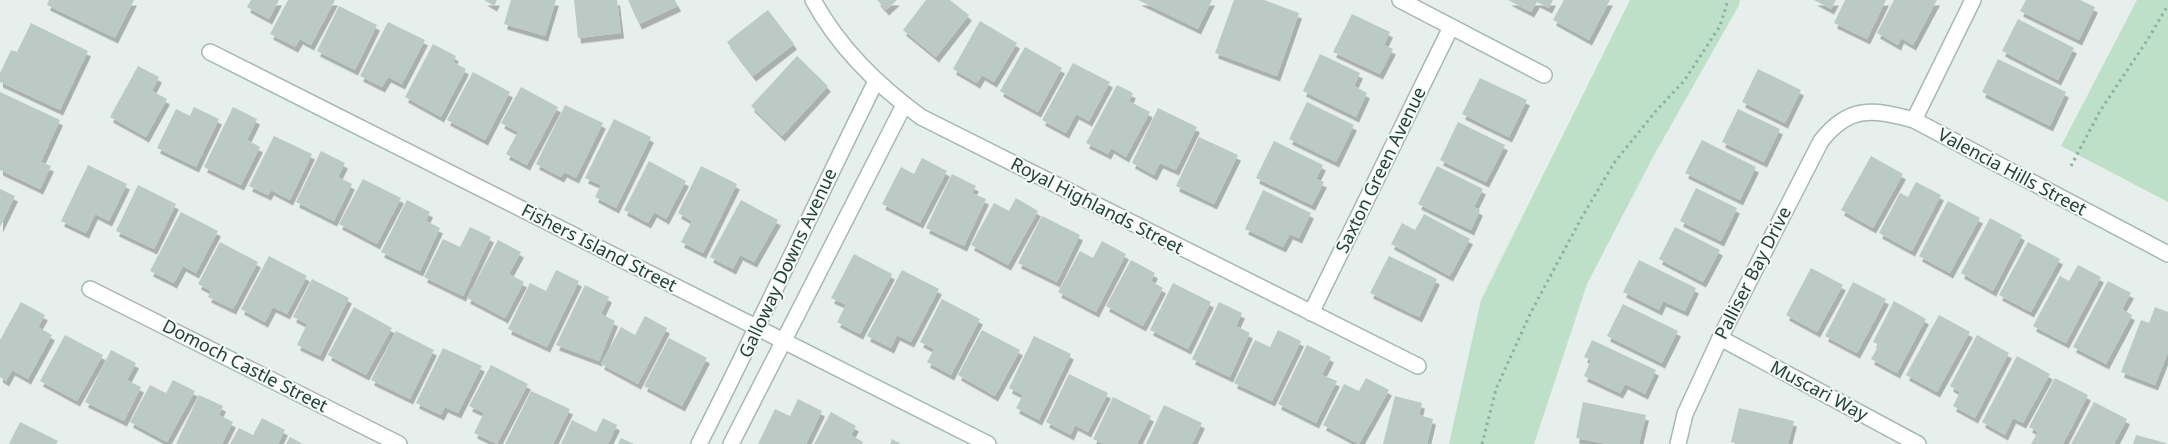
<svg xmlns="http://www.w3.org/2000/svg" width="2168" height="444" font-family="'Noto Sans',sans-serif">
<defs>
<filter id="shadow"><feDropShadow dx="3" dy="5.5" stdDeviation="0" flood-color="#0004"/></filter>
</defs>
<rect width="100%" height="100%" fill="#e6efeb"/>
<path fill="#bfe0c8" d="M1630,0H1740L1739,5L1653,157L1587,284L1534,444H1449L1481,300Z
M2137,0H2168V202L2061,146Z"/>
<path fill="#bbcac4" filter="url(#shadow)" d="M49,0H134L115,38L47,5Z
M251,0H279L269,19L247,7Z
M288,0H335L311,45L300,39L295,47L270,34Z
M484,0H497L494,6Z
M511,0H556L545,36L504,24Z
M574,0H617L621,33L578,38Z
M628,0H675L678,6L639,24Z
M877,0H897L886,10Z
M926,0H950L969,15L936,57L903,30Z
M1138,0H1212L1198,29Z
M1234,0H1264L1299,13L1277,76L1215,53Z
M1508,0H1553L1549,8L1537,2L1531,12Z
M1564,0H1610L1589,40L1553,20Z
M1814,0H1836L1831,9Z
M1845,0H1886L1867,39L1834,23Z
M1894,0H1937L1913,45L1901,38L1898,45L1877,33Z
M2026,0H2080L2095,7L2079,40L2020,11Z
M339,6L377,25L355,70L317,51Z
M768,10L794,44L753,76L727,42Z
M1352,14L1390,32L1384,45L1393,49L1380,74L1333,52Z
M2018,19L2074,48L2058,80L2002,51Z
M980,21L1017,43L994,82L982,75L977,83L953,69Z
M388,22L425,40L402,84L388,77L382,87L360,76Z
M31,23L88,51L60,110L0,82V73L11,50L17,52Z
M433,44L456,56L453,62L466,69L441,117L405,97Z
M1025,47L1062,68L1038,112L1000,91Z
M1320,54L1360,73L1354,86L1367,93L1356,117L1303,91Z
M797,56L828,86L782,136L751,106Z
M1998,59L2066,92L2050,126L1982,92Z
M1073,63L1110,82L1089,121L1076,114L1066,133L1042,120Z
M138,66L159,77L152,91L167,99L146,137L110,117Z
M1758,69L1801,90L1785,123L1742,102Z
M473,72L510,92L485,140L447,120Z
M1480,78L1527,100L1509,137L1462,114Z
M1117,85L1133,93L1129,101L1150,112L1126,157L1111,148L1108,154L1086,143Z
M521,87L558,107L527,165L506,154L518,132L501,123Z
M0,92L60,120L41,162L51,166L40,189L0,170Z
M1307,102L1354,125L1336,162L1289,139Z
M565,105L603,123L576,178L564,172L561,177L536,164Z
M194,107L219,119L196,167L157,148L176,109L190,116Z
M233,107L257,119L247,140L260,147L241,185L204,167Z
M1158,108L1197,127L1176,170L1160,163L1154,175L1132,163Z
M1738,109L1780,129L1764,162L1722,142Z
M614,119L651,137L616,208L595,197L601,185L585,178Z
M1458,122L1505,145L1486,182L1440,160Z
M274,136L312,154L290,200L271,190L268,195L249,186Z
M1199,137L1238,155L1214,204L1176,186Z
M1702,140L1756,167L1740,200L1685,173Z
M1274,141L1323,165L1316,179L1324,182L1312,205L1256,178Z
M321,151L345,163L338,177L352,184L334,221L296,202Z
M1871,156L1903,174L1873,228L1841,210Z
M922,158L947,171L920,223L882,204L901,167L914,174Z
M649,161L686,181L666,219L654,212L648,223L624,210Z
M88,165L127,184L109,221L95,214L86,233L61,221Z
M701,166L737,184L703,253L681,242L692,221L678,213Z
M1437,166L1483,189L1474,207L1480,210L1471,230L1418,204Z
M952,174L976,186L972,193L986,199L964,246L926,228Z
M363,179L401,198L377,244L339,224Z
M1916,182L1941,195L1912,251L1879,233L1900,193L1908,197Z
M138,185L176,204L154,249L116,231Z
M1696,188L1737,208L1721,241L1680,221Z
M0,189L15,196L0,227Z
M1263,190L1311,213L1299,238L1290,234L1283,247L1245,229Z
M1016,198L1038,211L1008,265L971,245L994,203L1009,211Z
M407,200L430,212L426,221L440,228L420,271L381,252Z
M741,200L778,220L754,262L740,255L733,269L710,257Z
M1948,201L1980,218L1950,273L1919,256Z
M181,212L218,231L196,273L183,266L174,283L150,271Z
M1424,214L1470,239L1450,276L1391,244L1402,223L1415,230Z
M1042,216L1080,235L1057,282L1018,263Z
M1990,218L2022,235L1993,291L1961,273Z
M470,227L491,237L463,296L424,277L443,239L460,247Z
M1675,227L1720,250L1703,282L1659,259Z
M498,240L521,252L509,274L524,282L505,318L467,298Z
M1102,241L1126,254L1096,312L1058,292L1080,251L1093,258Z
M220,242L258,262L233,309L208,297L211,291L198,284Z
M2028,242L2060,259L2031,312L1999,295Z
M854,254L892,274L860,334L837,322L846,305L831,298Z
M269,256L307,276L287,314L273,307L265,322L241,309Z
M1389,256L1437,279L1419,317L1370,293Z
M1131,260L1155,273L1151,281L1163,288L1143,326L1106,306Z
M1639,260L1696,288L1685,311L1663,301L1659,310L1623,292Z
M2078,265L2101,277L2066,343L2033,326L2060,276L2069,281Z
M1811,268L1843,285L1817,332L1786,315Z
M556,270L579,281L547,347L508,329L530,283L546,291Z
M902,270L939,289L911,342L897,335L891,348L867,336Z
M312,279L349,298L320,356L297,345L307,324L293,317Z
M2108,281L2131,293L2122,309L2132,315L2106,364L2073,347Z
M1853,282L1886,299L1857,353L1825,336Z
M1173,283L1211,302L1188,349L1150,330Z
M585,285L609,297L601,314L615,321L599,361L556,345Z
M942,299L980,319L951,375L927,362L934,349L920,342Z
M1894,301L1926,319L1897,373L1871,359L1879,345L1873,342Z
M21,302L45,315L38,327L52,335L28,379L12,370L6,381L0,377V340Z
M1219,302L1242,313L1236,326L1250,333L1230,377L1192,359Z
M1623,304L1678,331L1662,363L1607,336Z
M354,307L392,328L366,375L328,355Z
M2155,307L2168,312V352L2155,385L2121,372L2141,320L2149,323Z
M1939,315L1970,332L1937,392L1906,375Z
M645,316L667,328L638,384L601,364L621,327L635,335Z
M982,330L1020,350L995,396L958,375Z
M1278,330L1301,341L1272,401L1234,383L1255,340L1270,347Z
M396,331L434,350L410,399L371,380Z
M65,335L103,355L77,401L40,381Z
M1977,335L2009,353L1975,418L1953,406L1960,392L1950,386Z
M1034,336L1071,354L1039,420L1016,408L1023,395L1009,388Z
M669,338L707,358L682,406L644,386Z
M1592,340L1656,370L1645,394L1625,384L1620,393L1584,376L1591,360L1584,357Z
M1307,345L1331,357L1322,375L1337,381L1316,423L1278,404Z
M443,348L482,366L458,413L445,407L441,415L416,403Z
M111,350L136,363L127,380L141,387L124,421L85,402Z
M2017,356L2050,374L2023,423L2013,418L2005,435L1982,422Z
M491,365L528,384L497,444L474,433L484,413L469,406Z
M1069,374L1108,393L1088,432L1075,425L1071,435L1046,422Z
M1366,378L1389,390L1359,444L1323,425L1344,384L1359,391Z
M2055,378L2088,395L2063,444H2031L2038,432L2029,427Z
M173,380L195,391L167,442L130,422L150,385L166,393Z
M531,391L570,409L553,444H505Z
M199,395L223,406L219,415L233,422L222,444H176Z
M1395,396L1422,403L1419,415L1433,419L1427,444H1383Z
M1113,397L1151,416L1137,444H1103L1093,439Z
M798,399L822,411L806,444H758L775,409L790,416Z
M1583,402L1646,415L1639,444H1607L1576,438Z
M2094,402L2127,419L2114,444H2071Z
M1164,405L1202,423L1192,444H1146Z
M1739,408L1794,421L1788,444H1739L1731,442Z
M831,412L856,426L851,435L863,442L862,444H814Z
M262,418L285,430L278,444H230L239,428L253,435Z
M603,418L617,425L608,444H561L572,420L596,432Z
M20,422L58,441L56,444H9Z
M2136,435L2166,443V444H2133Z
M290,437L303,444H286Z
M621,438L634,444H618Z
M892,439L901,444H890Z"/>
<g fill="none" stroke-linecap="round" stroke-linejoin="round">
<defs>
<path id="minor" d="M813,0C839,48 877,85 921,117L1418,366
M1400,0L1544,75
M210,52L988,444
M1914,120L1973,0
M90,289L399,444
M1311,313L1451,27
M1720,338L1918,444
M699,444C760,324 816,202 876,81
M731,444L904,105
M1678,444L1685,414L1720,338L1821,141C1849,105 1873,109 1914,120L2168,254"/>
</defs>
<use href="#minor" stroke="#a8b8b2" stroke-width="18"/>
<path stroke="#86b3a5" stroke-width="3" stroke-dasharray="2.5 4" stroke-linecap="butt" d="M2071,166L2100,111L2148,39L2168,5
M1482,444L1496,389L1531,312L1582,217L1614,163L1655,112L1684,81L1720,26L1728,0"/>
<use href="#minor" stroke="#fff" stroke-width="15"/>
</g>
<g text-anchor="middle" stroke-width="4" stroke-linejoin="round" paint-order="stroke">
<g font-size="18" fill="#24423a" stroke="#f7fbf9">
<text transform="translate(1381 170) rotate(-64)" y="6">Saxton Green Avenue</text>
<text transform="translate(2012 172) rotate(28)" y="6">Valencia Hills Street</text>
<text transform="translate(1097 206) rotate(27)" y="6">Royal Highlands Street</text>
<text transform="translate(599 248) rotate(27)" y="6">Fishers Island Street</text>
<text transform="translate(788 263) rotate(-65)" y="6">Galloway Downs Avenue</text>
<text transform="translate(1753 273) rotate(-63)" y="6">Palliser Bay Drive</text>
<text transform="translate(245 366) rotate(27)" y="6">Domoch Castle Street</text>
<text transform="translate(1819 391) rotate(28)" y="6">Muscari Way</text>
</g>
</g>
</svg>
